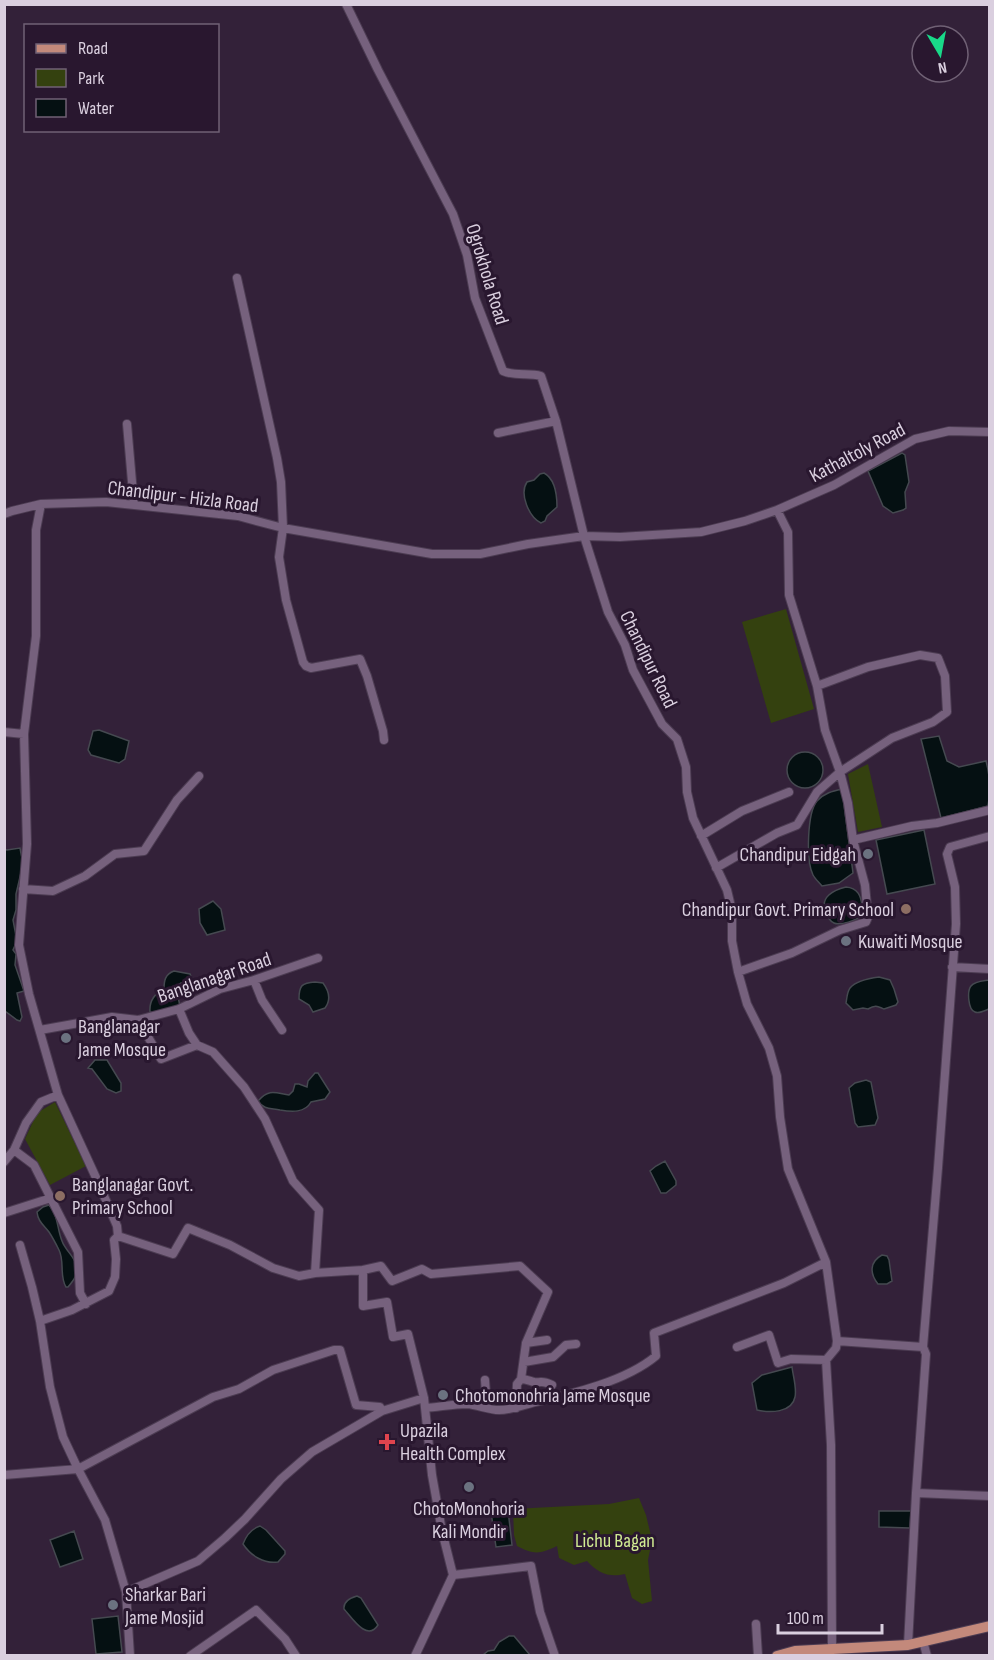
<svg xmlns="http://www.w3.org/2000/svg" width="994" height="1660" font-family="'Sofia Sans Condensed',sans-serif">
<rect width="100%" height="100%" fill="#332139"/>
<path fill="#34410f" d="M786,609L814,709L771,723L742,622Z
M868,764L882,827L858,832L848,774Z
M55,1102L86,1166L50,1185L25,1139L37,1113Z
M639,1498L646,1515L652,1540L648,1560L652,1601L642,1604L632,1598L625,1574C609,1578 598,1573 587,1561L574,1565L559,1558L557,1546C540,1554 534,1555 517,1546L514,1535L513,1509L609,1504Z"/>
<path fill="#051012" stroke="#454950" stroke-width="1.5" d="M902,453L905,455L909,482L905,492L906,508L903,510L893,513L883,506L868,471Z
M544,473C555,479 557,494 557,507L547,516L545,521L541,523C529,517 519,494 527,482L534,480L540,474Z
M99,730L129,741L125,759L119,763L91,755L88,750L93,731Z
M939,736L947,761L959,767L986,761C990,776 991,791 988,806L941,818L921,739Z
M787 770a18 18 0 1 1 36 0a18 18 0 1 1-36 0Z
M842,789L853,873L839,883L822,886C820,883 815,879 813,875C806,861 807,813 817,801C824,793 833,791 842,789Z
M924,830L935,884L887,894L876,840Z
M20,848L23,864L16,894V910L13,920L17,941L13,950L16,954L15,965L24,991L17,993L22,1017L20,1021L17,1020L5,1011L4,849L7,850Z
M846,887C858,888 861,896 862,906C862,909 863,913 861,916C857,920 840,926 834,923C830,921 827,916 826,912C819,897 834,890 846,887Z
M213,901L221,909L225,930L207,935L200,923L199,909Z
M174,971L190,974L193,981L191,983H181L175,987L174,993L178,997L180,1006L153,1013L150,1012C149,1001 154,994 164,989C164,981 165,974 174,971Z
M879,977L890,980L894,989L898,1002L896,1005L884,1009C877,1006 875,1005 868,1009L863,1008L853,1010L846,1003C847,998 847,992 850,988C856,981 871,978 879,977Z
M989,980V1009C986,1010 979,1014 975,1012C968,1010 967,991 971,986C975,981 984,981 989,980Z
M315,982L323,983C329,991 331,1000 325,1008L313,1012L309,1005L299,999C299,985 302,983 315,982Z
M95,1060H107L121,1083V1091L116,1093L107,1089L92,1069L88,1068Z
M315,1073H318L330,1092L325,1099L311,1102C305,1113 292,1112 280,1110C271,1108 264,1110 258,1101C269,1088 276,1093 289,1095L293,1091L295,1084H299L307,1087L308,1081Z
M866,1080L871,1082L878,1118L875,1125L858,1127L855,1123L849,1088L855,1083Z
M665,1161L676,1181V1185L666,1193H661L650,1171L656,1166Z
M49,1205C58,1214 57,1229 62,1241C65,1250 75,1257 76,1265C78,1275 74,1280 68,1287H66C59,1276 65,1262 59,1250C56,1244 53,1238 49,1232C44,1225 38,1222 37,1212L43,1207Z
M882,1255L887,1256L889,1260L892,1281L887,1284H878C870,1274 869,1262 882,1255Z
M792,1367C793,1376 797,1388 795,1397C792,1413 770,1413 757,1410L752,1383L762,1375Z
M508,1510L512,1545L496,1547L491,1512Z
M879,1511H911L910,1528L879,1527Z
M260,1526L266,1530L285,1551V1554L278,1562C264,1564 251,1556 243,1544C246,1536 251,1529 260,1526Z
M74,1531L83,1559L60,1567L50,1540Z
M357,1596L361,1598L378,1625C367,1642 352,1618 344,1609C343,1601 350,1598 357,1596Z
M118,1616L122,1652L96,1654L92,1619Z
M509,1636H514L530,1655H483L488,1651L494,1650L499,1642Z"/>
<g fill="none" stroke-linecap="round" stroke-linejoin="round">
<defs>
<path id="minor" d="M346,4L378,70L453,214L467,255L475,298L503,371C516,377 528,372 541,376L556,421L584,536L608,612L625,645L633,670L662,724L677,739L686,767L687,792L693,818L727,890L732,911V941L738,972L747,1004L769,1048L777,1076L780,1117L788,1169L826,1262L837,1341L836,1348L826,1360L831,1445L832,1649
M237,278L277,458L281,482L283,528L279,557L286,600L303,662L306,666L311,668L360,659L367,676L383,731L384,740
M127,424L134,505
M498,433L556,421
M41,504L36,530V636L24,734L27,844L19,945L29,994L58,1095L98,1182L117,1226L118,1236L114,1240L116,1259L115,1277L109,1291L72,1310L40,1321L50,1387L63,1437L78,1469L105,1520L126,1592L130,1656
M4,514L12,511L41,504L106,502L238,516L283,528L432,554H480L528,544L584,536L620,537L701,532L745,521L777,510L834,485L915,439L949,431L990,432
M4,732L24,734
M701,836L742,811L789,792
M853,840L912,826L937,823L990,810
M716,868L777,833L797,825L817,792L840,772L892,738L933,722L947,712L945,676L938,658L920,655L868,667L817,686
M23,889L53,891L85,876L115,854L144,851L177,800L199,776
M952,967L990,969
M738,972L792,953L840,930L866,922L868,917L865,885L853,840L848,803L840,772L825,730L817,686L789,595L788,532L777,510
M254,980L262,1000L282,1030
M179,1009L189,1033L197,1045
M138,1020L161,1059L197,1045L213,1052L244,1087L265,1119L293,1181L319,1210L315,1273L363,1270V1306L387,1302L393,1337L408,1334L424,1398L432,1475L442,1531L453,1575L415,1656
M40,1030L112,1017L138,1020L179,1009L220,989L254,980L318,958
M14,1150L34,1165L78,1252L80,1293L86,1304
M4,1162L14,1150L26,1123L41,1102L58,1095
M4,1213L51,1198
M118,1236L173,1254L188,1228L230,1245L273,1268L299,1276L315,1273
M20,1245L32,1287L40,1321
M363,1270L381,1266L392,1281L422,1269L431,1274L520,1266L548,1292L526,1343
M837,1341L923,1347L926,1354L916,1493L908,1645
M737,1347L769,1335L778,1363L791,1359L826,1360
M923,1347L938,1168L956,924L955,887L947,854L950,847L990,836
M524,1362L553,1357L566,1345L576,1344
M521,1379C526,1379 530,1381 534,1382C544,1383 541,1380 552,1385
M485,1380L487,1408
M425,1408C439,1407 454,1404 467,1404C478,1405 489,1410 499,1410C512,1410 523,1405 535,1402C573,1394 626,1381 656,1356L654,1333L784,1283L826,1262
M516,1408L517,1384L521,1379L526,1343L547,1340
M4,1475L78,1469L213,1397L239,1389L273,1370L334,1350H340L356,1405L380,1407L382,1411
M916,1493L990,1496
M453,1575L531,1566L540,1612L555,1656
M126,1592L198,1561L225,1538L245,1519L281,1479L312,1452L382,1411L424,1398
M756,1624L758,1656
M923,1641L927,1656
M190,1656L256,1610L285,1639L296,1656"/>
<path id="major" d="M777,1656L795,1651L908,1645L990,1626"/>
</defs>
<use href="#minor" stroke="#4c3c52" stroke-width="10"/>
<use href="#major" stroke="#4c3c52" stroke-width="12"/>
<use href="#minor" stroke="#76617d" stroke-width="8"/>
<use href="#major" stroke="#c3897b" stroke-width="10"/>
</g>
<g fill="#6b7280" stroke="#29172f" stroke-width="2">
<circle cx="868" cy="854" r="6"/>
<circle cx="846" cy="941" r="6"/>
<circle cx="66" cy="1038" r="6"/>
<circle cx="443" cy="1395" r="6"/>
<circle cx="469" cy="1487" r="6"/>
<circle cx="113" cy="1605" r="6"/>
</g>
<g fill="#8d6e63" stroke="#29172f" stroke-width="2">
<circle cx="906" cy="909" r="6"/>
<circle cx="60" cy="1196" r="6"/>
</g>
<path fill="#e0444e" stroke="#29172f" stroke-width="2" d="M384 1433h6v6h6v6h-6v6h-6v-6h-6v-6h6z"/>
<g text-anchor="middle" stroke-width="6" stroke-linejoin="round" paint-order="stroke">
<g font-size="20" fill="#dacfdf" stroke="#29172f">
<text transform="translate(488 274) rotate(73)" y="7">Ogrokhola Road</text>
<text transform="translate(857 452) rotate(-28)" y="7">Kathaltoly Road</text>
<text transform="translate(183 496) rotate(7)" y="7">Chandipur - Hizla Road</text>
<text transform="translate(649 659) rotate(64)" y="7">Chandipur Road</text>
<text transform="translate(214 977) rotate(-19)" y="7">Banglanagar Road</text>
</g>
<g font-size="20" fill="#dacfdf" stroke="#29172f" text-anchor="start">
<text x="856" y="861" text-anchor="end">Chandipur Eidgah</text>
<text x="894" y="916" text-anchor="end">Chandipur Govt. Primary School</text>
<text x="858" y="948">Kuwaiti Mosque</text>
<text x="78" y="1033">Banglanagar<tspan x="78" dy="23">Jame Mosque</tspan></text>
<text x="72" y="1191">Banglanagar Govt.<tspan x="72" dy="23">Primary School</tspan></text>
<text x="455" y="1402">Chotomonohria Jame Mosque</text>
<text x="400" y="1437">Upazila<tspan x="400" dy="23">Health Complex</tspan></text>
<text x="469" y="1515" text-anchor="middle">ChotoMonohoria<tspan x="469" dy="23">Kali Mondir</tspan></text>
<text x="125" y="1601">Sharkar Bari<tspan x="125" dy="23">Jame Mosjid</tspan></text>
</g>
<g font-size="20" fill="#d1ec92" stroke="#29172f">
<text x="615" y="1547">Lichu Bagan</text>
</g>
</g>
<rect width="994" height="1660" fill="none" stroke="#dacfdf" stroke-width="12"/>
<rect x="24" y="24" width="195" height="108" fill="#29172f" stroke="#706175" stroke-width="1.5"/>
<rect x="36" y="44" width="30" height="9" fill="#c3897b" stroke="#706175" stroke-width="1.5"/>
<text x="78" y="54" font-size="18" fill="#dacfdf">Road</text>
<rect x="36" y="69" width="30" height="18" fill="#34410f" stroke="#706175" stroke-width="1.5"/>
<text x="78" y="84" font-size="18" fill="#dacfdf">Park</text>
<rect x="36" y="99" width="30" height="18" fill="#051012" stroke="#706175" stroke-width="1.5"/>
<text x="78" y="114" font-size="18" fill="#dacfdf">Water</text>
<g transform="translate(940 54) rotate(170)"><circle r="28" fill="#29172f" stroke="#706175" stroke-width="1.5"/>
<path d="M0-4.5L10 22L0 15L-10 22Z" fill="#19d989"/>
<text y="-9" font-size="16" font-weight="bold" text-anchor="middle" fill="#dacfdf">N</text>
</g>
<path d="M778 1624v9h104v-9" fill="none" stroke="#dacfdf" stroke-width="3"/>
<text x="787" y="1624" font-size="18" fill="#dacfdf" stroke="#29172f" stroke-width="4.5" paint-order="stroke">100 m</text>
</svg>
